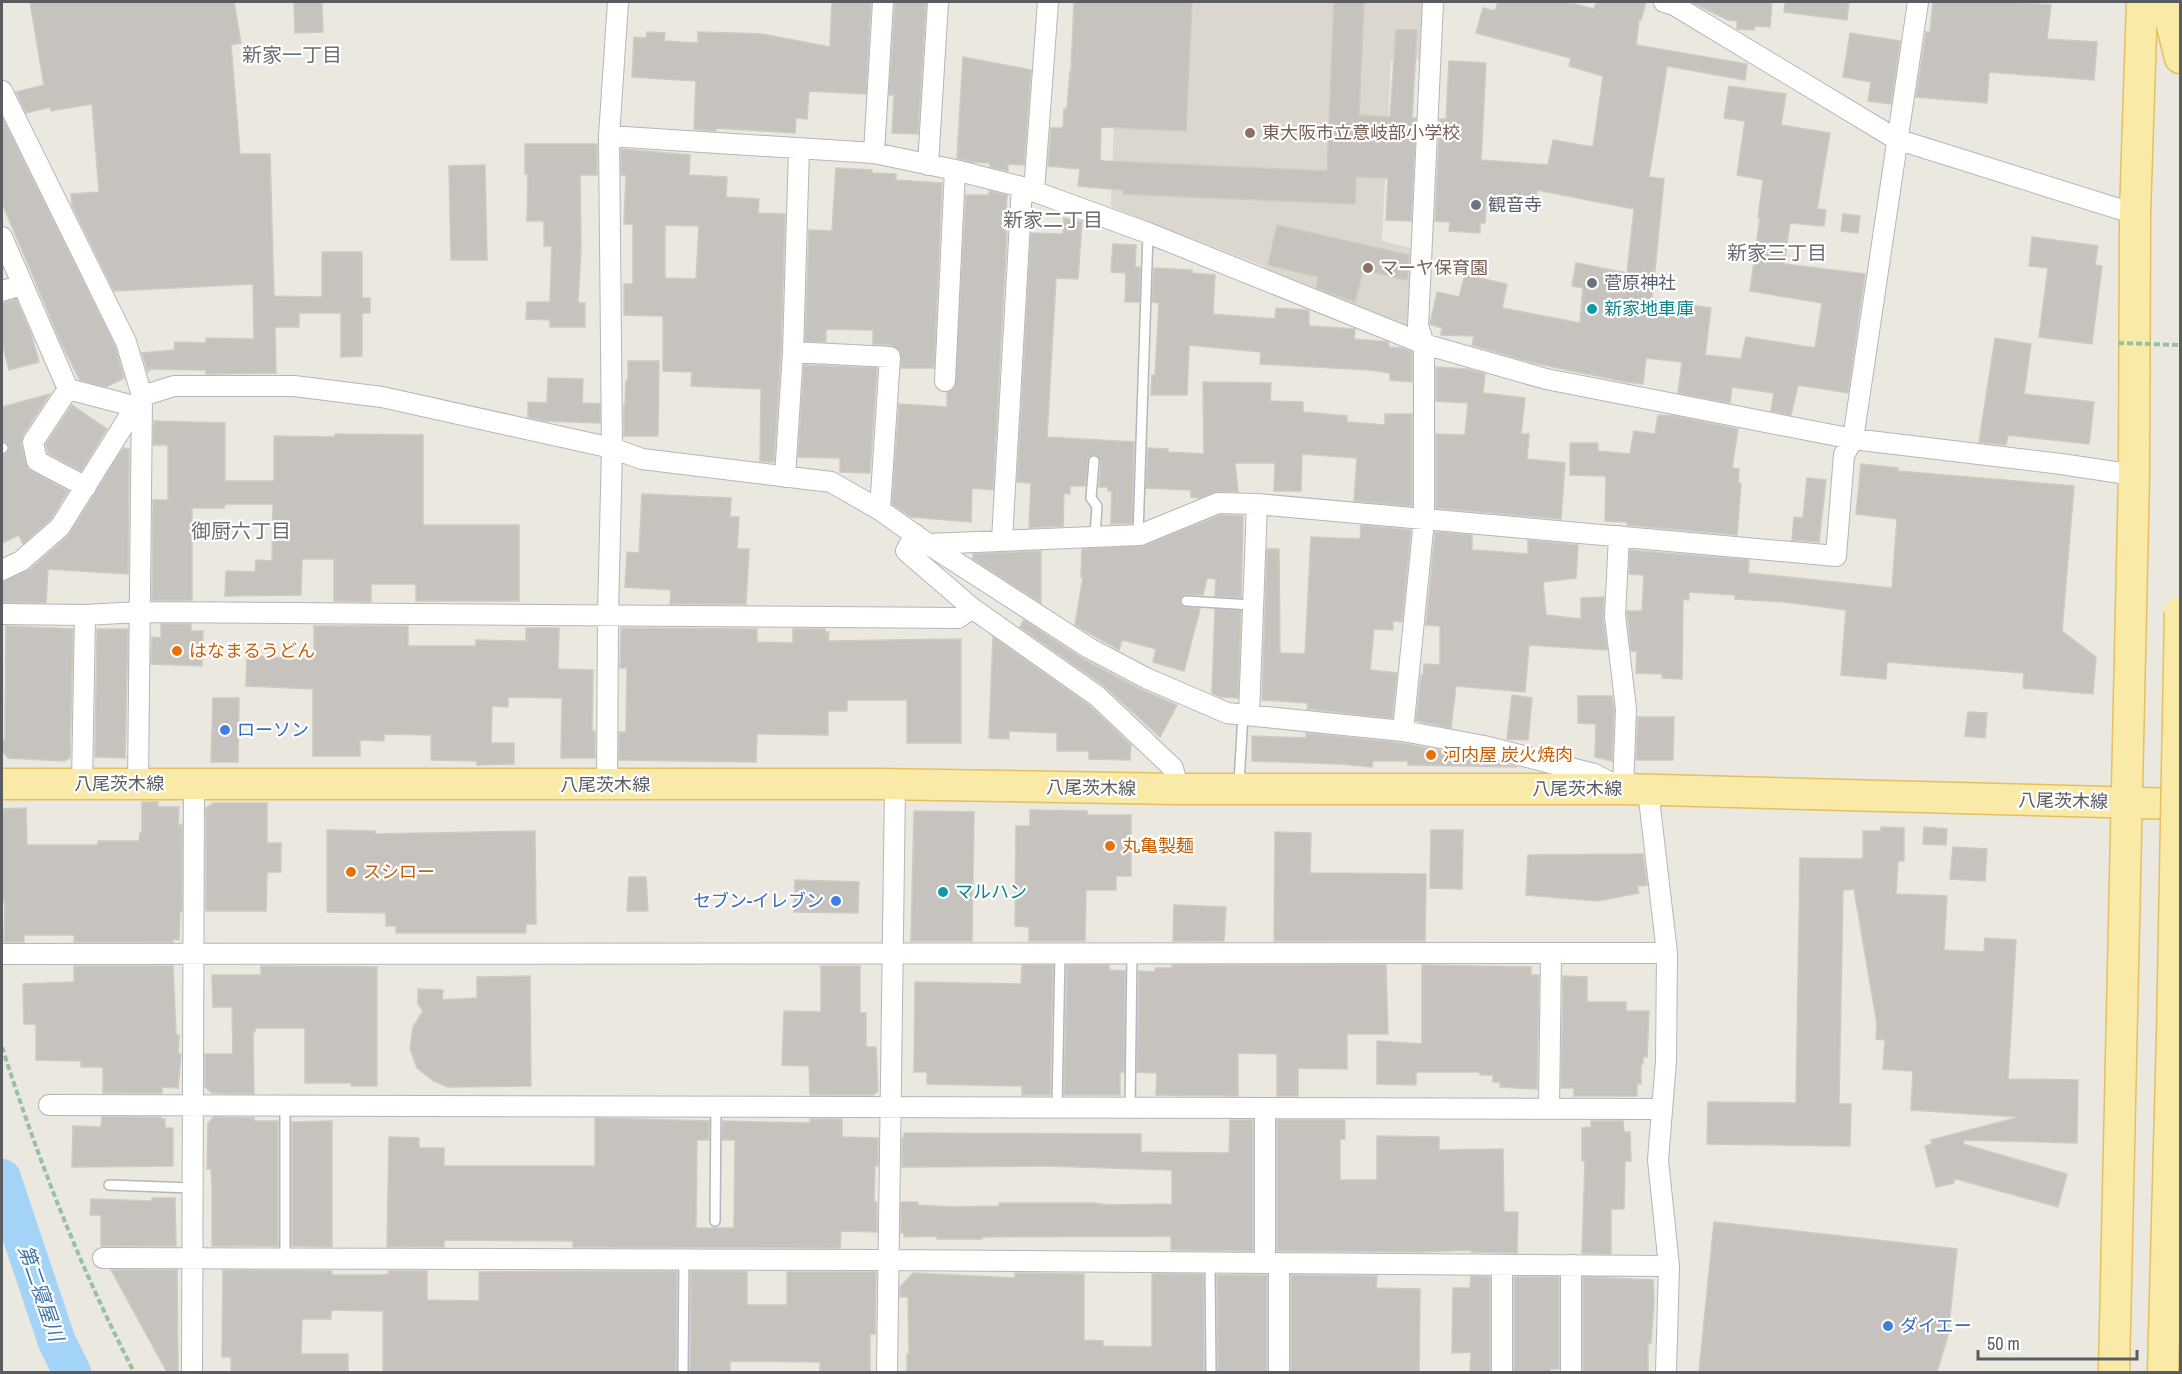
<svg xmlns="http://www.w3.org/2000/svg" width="2182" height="1374" font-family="'Archivo Narrow','Noto Sans JP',sans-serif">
<rect width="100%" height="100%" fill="#ebe8e0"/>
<path fill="#dbd7ce" d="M1118,2H1426L1423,60H1391L1382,241L1418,250L1410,330L1265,272L1263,266L1111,207Z"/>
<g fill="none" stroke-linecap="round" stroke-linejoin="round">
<path stroke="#a3d4f8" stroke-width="38" d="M2,1178L57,1342L72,1372"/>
</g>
<path fill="#c6c3be" stroke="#cfcabf" stroke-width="1.5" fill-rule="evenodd" d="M30,2H234L241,43L231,45L240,154H270L274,296L322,297V252H362V298H370V313H362V356L341,357V313H299V327H275L276,373L206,374V370L151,369V366L148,372L142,353L174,350L175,342L206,343V338L254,339L253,284L114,291L72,205L71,194L99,192L92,104L51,111L50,107L26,113L16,92L44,85Z
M294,2H322L323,32L295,33Z
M832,2H871L866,94L809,91L807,119L796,118L795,133L716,128V131L694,129L696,81L632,77L634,37L646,38L647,32L665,33L664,41L698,43V32L733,33L762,34L830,47Z
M895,2H926L918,134L892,133L894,95H889Z
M1074,2H1192L1186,131L1101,127L1100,160L1104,161L1327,171L1334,2H1364L1359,115L1390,117L1396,30H1417L1412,118H1416L1411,221L1386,220L1388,178L1356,177L1355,204L1123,194V190L1078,186L1080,169L1048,166L1051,128H1063L1064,109H1067L1070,71H1071Z
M1498,2H1567L1594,9L1596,2H1646L1641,20H1639L1636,45L1747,64L1745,80L1667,66L1649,177L1664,179L1652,300L1711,308L1705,355L1741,359L1746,337L1815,348L1822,303L1750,291L1760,218H1758L1763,180L1737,175L1745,121L1724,118L1729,86L1786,94L1781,125L1830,133L1817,209L1826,210L1824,226L1790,223L1784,264L1865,274L1848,393L1798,385L1791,415L1771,411L1774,393L1732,387L1730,403L1678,393L1682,362L1646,358L1643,384L1626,382L1534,363L1472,345L1474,336L1441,335L1442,328L1430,324L1437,292L1459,297L1465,275L1507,284L1502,308L1580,323L1583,288L1572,286L1576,263L1627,273L1634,209L1537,190L1536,208L1486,204L1485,223H1480V233L1449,231L1450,222L1435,221L1440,119H1446L1449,61L1486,63L1481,160L1548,165L1553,140L1593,147L1603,76L1569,66L1571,58L1476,33L1483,8L1495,11Z
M1691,2H1772L1770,27L1754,26V30L1737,29V21L1728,20Z
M1785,2H1849L1847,20L1784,12Z
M1933,2H2015L2051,5L2047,39L2097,42L2094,80L1989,72L1987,103L1916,97L1926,32H1930Z
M1850,33L1900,41L1891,104L1868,101L1871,82L1843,77Z
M963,57L1031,70L1024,165L1008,164V171L990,167V163L971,162L957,158Z
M2,117L115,346L124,378L106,387L80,380L63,347L2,203Z
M525,144H597V175H580L581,246L578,303H585V327H550V320L526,319L527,302H550L552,246H544V221H527L528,174H525Z
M621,149L690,155L689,175L727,177L726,197L759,199L758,213L785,214L781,351L774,462L760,461L761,389L691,386L692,372L663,371V316L624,315V284H633V224H624L626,175H621ZM665,225L699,226L696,279L665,278Z
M485,165L487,260H451L449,166Z
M836,168L872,170V173L896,174V180L942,183L934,368H901L900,351L891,345L873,344V330L826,329V342L805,341L809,230L832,231Z
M989,191L1007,195L1005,231H1007L993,490L972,488L971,522L911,517L892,504L899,404L947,407V392L955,387L966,195H989Z
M1843,214L1860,216L1858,233L1841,231Z
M1064,218L1082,222L1078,279L1056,278L1047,437L1134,442L1132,523L1111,524L1112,491H1108V487H1099L1101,462L1097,455H1092L1088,458L1085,486H1070V494L1064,493L1063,526L1029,528L1031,483L1017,482L1031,233L1063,234Z
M1277,225L1409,255L1407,280L1363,270L1355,302L1316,288L1318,277L1268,265Z
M2032,237L2098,246L2095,265L2102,266L2092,344L2039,337L2048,268L2029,266Z
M1113,244L1136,245L1135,267H1140L1139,302H1125L1126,273L1111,272Z
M1154,268L1192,270V273L1215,275L1213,314L1275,319L1276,308L1306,310L1309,311V326L1355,329L1354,339L1388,342L1389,347L1402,348L1412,352V382L1390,380V373L1370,370L1260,364L1261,352L1189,345L1187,395H1151L1152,375H1155L1159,303L1152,302Z
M16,299L31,334L39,362L9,370L2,343V303Z
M1995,338L2031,344L2024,394L2094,402L2089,444L2008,435L2006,445L1979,442Z
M628,361H659L658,436H624V405H625L626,380H628Z
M804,365L877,368L870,473L840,472V458L798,457Z
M1436,367L1467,369L1485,374L1483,393L1525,398L1521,434H1529L1527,459L1565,463L1561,519L1436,508V434L1465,435L1468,403L1436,401Z
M548,378L583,379L582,403L600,404V423L544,421L528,417V402L547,403Z
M1203,382L1271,383L1270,401L1303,402V412L1347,416V422L1385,425V414H1412V506L1354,501L1357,458L1302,454L1301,491H1274L1275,463H1235L1238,492L1218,491L1200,498L1191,497V490L1146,488L1148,448L1168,449V452L1204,454Z
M50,394L23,435L21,444L28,469L68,491L51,519L23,544L19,535L2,543V455L7,453L10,449L7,443L2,441V407Z
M72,405L107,429L81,471L48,453L46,444Z
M1658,415L1675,416L1738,429L1732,468L1739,469L1738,483H1741L1737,535L1627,525V522L1605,521L1606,476L1570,475V443H1598V451L1630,454L1634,431L1655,434Z
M154,421L225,423V481H274V436L335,437V434L423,435V525H519V601H416V584H371V602L334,601V559H302L301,595L225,596L226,571L255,572L256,560L272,561L273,504H225L224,508H192V600H152L153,500H168V445H153Z
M123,448L129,449L128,574L48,569L46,603L2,602V582L29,570L68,536Z
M1861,464L1898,468V471L2074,486L2062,631L2096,657L2093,694L2023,688L2024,673L1887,662L1886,679L1841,675L1846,610L1785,602L1735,599V595L1689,592V600L1683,599L1682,679L1662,678V674L1636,673L1637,651H1631L1627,611H1642L1644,575L1629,574L1630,550L1749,560L1748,573L1892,588L1897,519L1856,514Z
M1807,478L1826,480L1819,542L1792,540L1794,517L1803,518Z
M642,494L731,498L730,517H739L737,549H749L746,604H670L671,590L625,587L627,552L639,553Z
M1220,515L1243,516L1241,598L1215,596L1216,579L1207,578L1203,595L1186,594L1181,597L1180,603L1183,607L1200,609L1184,671L1153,662L1156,650L1153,648L1122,640L1119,650L1075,625L1083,577H1081L1082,549L1144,546Z
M1361,525L1411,530L1402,622L1393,621V630L1374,629L1370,670L1397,673L1392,718L1307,709L1308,703L1262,700L1267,549H1279L1280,653L1305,654L1311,537L1360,539Z
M1435,532L1472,535V550L1528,554V540L1578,545L1576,578L1543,582L1546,615L1581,619V598L1604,597L1603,617L1607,650L1529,645L1525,692L1456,686L1451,728L1416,721L1421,675L1423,676L1424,664L1440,665V626L1426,625Z
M1041,551V603L973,559V554Z
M1215,609L1241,611L1238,698L1221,697L1212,693Z
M1024,620L1083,659L1140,689L1177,705L1160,737L1104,686L1020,627Z
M161,624H191V631H203L202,666L151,664L152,637L161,638Z
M6,626L73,629L70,758L64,761L8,758L3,752V740H5Z
M314,626H408V646H476V640L526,641V628H559L558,669L593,670L592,731H595V758H561L562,698L508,697V707L492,706L491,743H514V764L477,765V761L431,760V735L384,734V741L360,740V756H313V689L246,686L247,656L314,659Z
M621,628L757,629V642L793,643V629H825V632H829L828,641L961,639V743H907V700H847V711H828V735L757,734L756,762L619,760V732H626L627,668H620Z
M97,629H128L125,758L95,757Z
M993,637L1089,705L1131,745L1130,760L1089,759V751H1057V733L1009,731V739L989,738Z
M1512,695L1532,698L1528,740L1507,739Z
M1578,696H1612L1614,709L1612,761L1595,757L1596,724L1578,723Z
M213,698H239L238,762H211Z
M1968,712L1987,713L1985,738L1965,736Z
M1638,717H1674L1673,760H1636Z
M1306,733L1401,743L1481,758L1517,767L1408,765V761H1373L1372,767L1340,764L1252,761V736L1306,738Z
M142,802H158V807H179L178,826L182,824V911H180L179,940L173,939V942H74V935H24V942H4L5,901L2,902V809L26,808L27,845H98V841H139L140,833H142Z
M214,803H267V843H281V872H267L266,911H206V808Z
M1030,810L1087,811V815H1131V876H1116V890H1086L1085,941H1029V927L1015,926L1016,826H1030Z
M914,811L974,812L972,941H911Z
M1881,827L1904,828V861H1898L1896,894L1947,896L1944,950L1984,952L1985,938L2016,940L2008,1079L2078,1080L2077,1143L1964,1140L1963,1144L2067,1174L2058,1207L1953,1178L1954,1183L1936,1187L1925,1146L1932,1144L1931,1140L2019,1117L1911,1110L1913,1071L1883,1069L1885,1040L1876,1039L1877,1024L1854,889L1843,890L1839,1104H1851L1850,1146L1707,1144L1708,1102L1796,1103L1800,858L1863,859V831H1881Z
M1924,827L1947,829L1946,845L1923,844Z
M327,830L375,831V834L535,831L536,924H526V933H396V926H386V913L327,912Z
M1431,830H1463L1462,889L1430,888Z
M1275,832L1311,833L1310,873L1426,874L1425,941H1274Z
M1953,847L1987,849L1985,881L1950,879Z
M1643,854L1647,885L1637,886L1639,893L1598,901L1526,895L1528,855Z
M629,877H646L648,911H627Z
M795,880L859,882L858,913L794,912Z
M1174,905L1226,907L1224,941H1173Z
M1022,965H1053L1050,1095H1022V1086L927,1084V1072H914L915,982L1021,984Z
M1067,965H1109V970L1125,971L1124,1072H1120V1095H1064Z
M1172,965H1386L1388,1034H1347V1069L1298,1068V1096H1277V1054L1238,1053V1096L1156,1095L1157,1073L1137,1072L1139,971L1155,972V968H1172Z
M1422,965L1531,967V975H1539L1537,1089L1500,1087V1082H1493V1075H1480V1072H1416V1085L1377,1084V1041L1422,1044Z
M74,966H173L176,1035H179L178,1054H181L178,1088L162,1087V1093H103V1067H81V1061L36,1060V1024H24L23,984L74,982Z
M261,966L377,967V1086H351V1083H305V1028H255V1032H253L254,1094L212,1093L205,1087V1054H233L232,1007H213L212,975H261Z
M821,966H860V1013H866V1047H876L878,1091L873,1095H810L809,1066L782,1065L784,1011L821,1012Z
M530,976L531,1086L448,1087L434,1081L417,1068L410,1048L413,1027L423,1011L418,1004V989L443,990L442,1000L477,998V977Z
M1563,976L1587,977V1002H1626V1011H1649L1647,1057H1643V1064H1641V1084H1637V1096H1574V1088H1561Z
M102,1117H161V1119H165V1128H173V1166L72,1167L73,1126L101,1127Z
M214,1117L254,1118V1121H278V1246H212V1187L211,1169H207L208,1123Z
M595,1118L709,1121V1140H697L696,1228H734L735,1140H722L723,1121L810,1123V1119H842V1137L878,1138V1166H875L874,1202H877V1232L841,1231L840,1248L573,1247V1241L444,1240V1247H387L389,1137L419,1138V1148H444V1166H595Z
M1230,1120H1253V1251L1171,1250V1236L982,1237V1239H937V1236L904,1237V1233H901V1202H918V1205L950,1207L999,1206V1203H1093L1109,1205L1172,1204V1170L1047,1166L902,1167V1138H904V1133L1141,1134V1152L1229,1153Z
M1277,1120H1345V1139H1340V1180H1377V1136L1439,1137V1150L1503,1149L1504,1212H1518L1517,1253L1471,1252V1250L1420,1252L1277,1251Z
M332,1121V1247L292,1246V1122Z
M1591,1121H1623L1624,1132H1630L1631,1161H1625L1624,1209H1611V1254L1582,1253L1585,1161H1582V1128L1591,1127Z
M152,1198H175L176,1246H101V1215H90L91,1199L152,1201Z
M1714,1222L1957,1249L1948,1335L1937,1372H1699Z
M111,1270H177L178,1372H167Z
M223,1270L332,1271V1275H383L389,1274L388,1271H427V1300L479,1301V1272L677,1271L676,1372H383V1311L331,1310V1319H302L301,1354H348V1372H231V1357H222Z
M691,1271L747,1272V1305H787V1272H876L875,1334H870V1372H820V1362L730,1361V1372H690Z
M913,1273L1015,1278V1273L1084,1274V1340L1103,1341V1346L1152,1347V1274H1203L1204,1372H907V1354H909L908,1297H900V1287Z
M1217,1275H1267V1372H1218Z
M1291,1275L1377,1276L1376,1288L1420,1289L1419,1372H1291Z
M1471,1276L1490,1277V1372H1470L1471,1352L1452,1353L1453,1288H1470Z
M1514,1277H1559V1369H1550V1372H1514Z
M1583,1277L1653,1280L1654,1302L1651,1343H1648V1372H1584L1583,1371Z"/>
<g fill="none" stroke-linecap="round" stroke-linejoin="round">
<defs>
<path id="service" d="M2,448H3
M1094,461L1091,498L1097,506L1095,536
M1138,535L1148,233
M1186,601L1252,605
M1239,784L1243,714
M285,1107V1259
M1057,1107L1060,954
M1130,1107L1132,954
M109,1185L192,1188
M715,1221L716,1107
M1210,1263L1211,1372
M683,1372L684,1260"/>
<path id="minor" d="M1664,2L1674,5L1896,139L2135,214
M2,91L126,342L142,396L138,785
M609,136L874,153L955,170L1022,187L1148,233L1424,344L1546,379L1853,439L2061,464L2134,475
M874,153L883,2
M928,165L938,2
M1034,191L1048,2
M2,237L68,389L137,407
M2,291L22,285
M793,352L799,149
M945,381L955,170
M68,389L33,442L37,461L86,487
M785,477L793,352L890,357L880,510
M915,534L906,551L972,608L1097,696L1173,768L1178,789
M1002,540L1022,187
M928,544L1140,535L1218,503L1257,504L1836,556L1844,455L1853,439L1918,2
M2,570L21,561L60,527L142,396L174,386H294L382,397L612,448L642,459L831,482L880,510L928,544L1089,648L1146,678L1227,713L1403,731L1484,746L1594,774L1623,789L1626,709L1615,616L1619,536
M2,614L85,615L139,612L958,618L972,608
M1249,714L1257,504
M1403,731L1424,520V344L1418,326L1433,2
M82,784L85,615
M607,785L608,615L612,448L609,136L618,2
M1648,790L1667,953L1666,1061L1658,1160L1669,1266L1666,1372
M2,954L1667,953
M49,1105L1662,1109
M1549,1109L1551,954
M103,1258L888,1260L1669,1266
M1265,1263V1108
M1279,1263V1372
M192,1372L194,783
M887,1372L895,785
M1502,1372V1265
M1571,1372V1265"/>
<path id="primary" d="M2166,2L2180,58
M2,784H877L1178,789H1623L2180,804
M2114,1372L2134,475L2135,214L2142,2
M2163,1372L2172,1035"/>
</defs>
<use href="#service" stroke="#b3b6ba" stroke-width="12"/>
<use href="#minor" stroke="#b3b6ba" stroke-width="22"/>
<use href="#primary" stroke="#e6bf5e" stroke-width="33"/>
<path stroke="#98c1a3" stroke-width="4" stroke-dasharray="6 3" stroke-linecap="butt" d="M2,1047C38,1159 80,1268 134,1372"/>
<use href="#service" stroke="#fff" stroke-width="9"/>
<use href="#minor" stroke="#fff" stroke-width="20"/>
<use href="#primary" stroke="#f9eba7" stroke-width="30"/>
<defs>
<path id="primary-bridge" d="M2172,1035L2180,612"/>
</defs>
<use href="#primary-bridge" stroke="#e6bf5e" stroke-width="33" stroke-linecap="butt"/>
<path stroke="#98c1a3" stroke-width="4" stroke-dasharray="6 3" stroke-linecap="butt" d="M2118,343L2180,345"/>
<use href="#primary-bridge" stroke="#f9eba7" stroke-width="30"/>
</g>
<g fill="#8d6e63" stroke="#fff" stroke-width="2">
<circle cx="1250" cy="133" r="6"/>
<circle cx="1368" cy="268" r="6"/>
</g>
<g fill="#6b7280" stroke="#fff" stroke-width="2">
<circle cx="1476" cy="205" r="6"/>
<circle cx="1592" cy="283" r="6"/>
</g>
<g fill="#0f9aa8" stroke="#fff" stroke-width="2">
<circle cx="1592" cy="309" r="6"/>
<circle cx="943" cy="892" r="6"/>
</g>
<g fill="#e8710a" stroke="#fff" stroke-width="2">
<circle cx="177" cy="651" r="6"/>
<circle cx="1431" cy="755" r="6"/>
<circle cx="1110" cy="846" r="6"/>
<circle cx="351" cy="872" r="6"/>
</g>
<g fill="#3f7fe0" stroke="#fff" stroke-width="2">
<circle cx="225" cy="730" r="6"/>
<circle cx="836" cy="901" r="6"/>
<circle cx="1888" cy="1326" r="6"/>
</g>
<g text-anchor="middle" stroke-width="4.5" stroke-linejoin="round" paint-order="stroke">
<g font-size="18" fill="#785e54" stroke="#fff" text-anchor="start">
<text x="1262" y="139">東大阪市立意岐部小学校</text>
<text x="1380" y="274">マーヤ保育園</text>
</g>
<g font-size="18" fill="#5b616d" stroke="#fff" text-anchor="start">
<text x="1488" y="211">観音寺</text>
<text x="1604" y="289">菅原神社</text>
</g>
<g font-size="18" fill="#0d838f" stroke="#fff" text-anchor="start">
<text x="1604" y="315">新家地車庫</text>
<text x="955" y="898">マルハン</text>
</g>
<g font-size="18" fill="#c56008" stroke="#fff" text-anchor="start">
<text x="189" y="657">はなまるうどん</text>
<text x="1443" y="761">河内屋 炭火焼肉</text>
<text x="1122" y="852">丸亀製麺</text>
<text x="363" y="878">スシロー</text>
</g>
<g font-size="18" fill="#366cbe" stroke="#fff" text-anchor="start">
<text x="237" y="736">ローソン</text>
<text x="824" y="907" text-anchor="end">セブン-イレブン</text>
<text x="1900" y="1332">ダイエー</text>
</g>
<g font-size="18" fill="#595c60" stroke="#fff">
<text x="119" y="790">八尾茨木線</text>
<text x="605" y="791">八尾茨木線</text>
<text transform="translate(1091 788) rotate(1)" y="6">八尾茨木線</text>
<text x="1577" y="795">八尾茨木線</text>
<text transform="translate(2063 801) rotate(1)" y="6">八尾茨木線</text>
</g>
<g font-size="20" fill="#6a6e72" stroke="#fff">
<text x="292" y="62">新家一丁目</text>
<text x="1053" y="227">新家二丁目</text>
<text x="1777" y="260">新家三丁目</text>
<text x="241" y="538">御厨六丁目</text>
</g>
<g font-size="20" font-style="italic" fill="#4275a8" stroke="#fff">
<text transform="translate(41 1293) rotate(71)" y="7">第二寝屋川</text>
</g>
</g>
<rect width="2182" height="1374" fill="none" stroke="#595c60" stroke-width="6"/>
<path d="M1978 1350v9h159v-9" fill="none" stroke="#595c60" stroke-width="3"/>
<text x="1987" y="1350" font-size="18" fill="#595c60" stroke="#ffffff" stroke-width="4.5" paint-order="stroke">50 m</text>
</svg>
